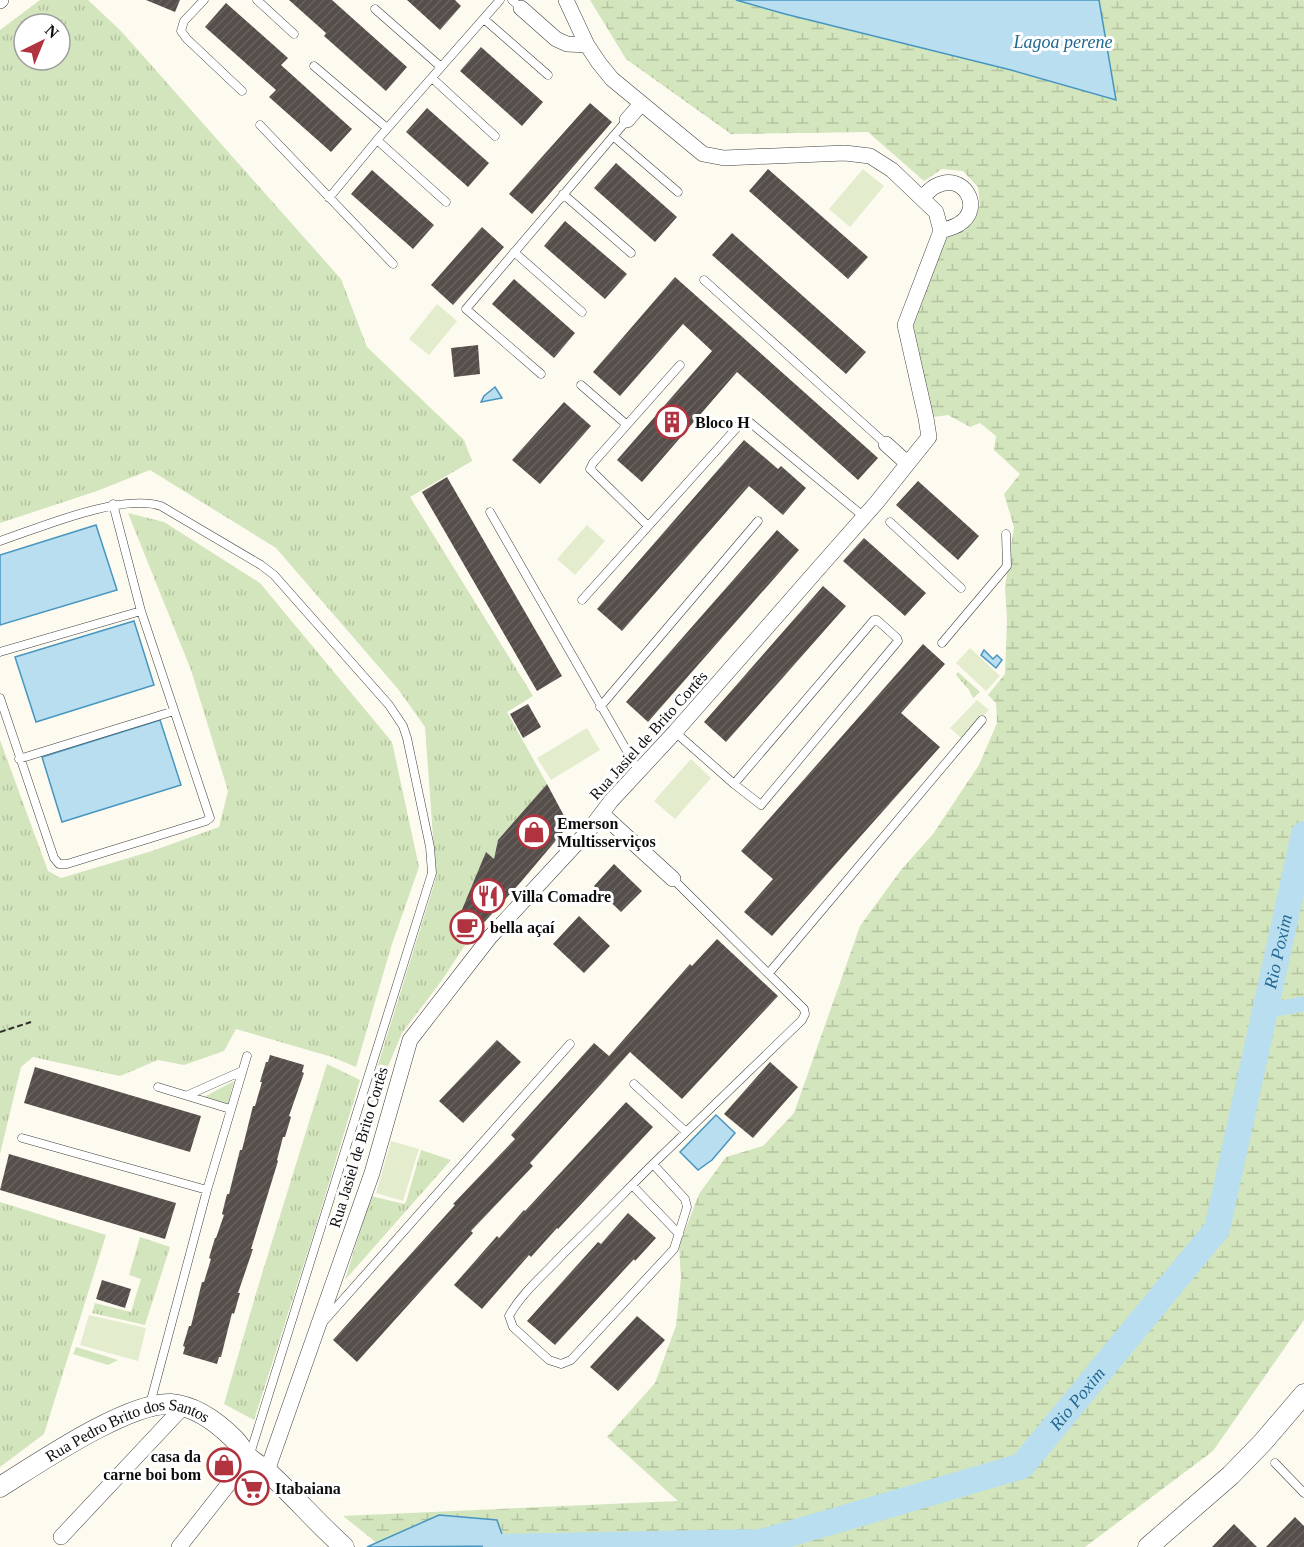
<svg xmlns="http://www.w3.org/2000/svg" width="1304" height="1547" font-family="Georgia,serif">
<defs>
<pattern id="grass-tufts" width="24" height="20" patternUnits="userSpaceOnUse" patternTransform="scale(1.5)"><rect width="24" height="20" fill="#d3e5bc"/><path d="M3 7l-1-3M5 7V3M7 7l1-3M15 17l-1-3M17 17v-4M19 17l1-3" fill="none" stroke="#b4c3a0"/></pattern>
<pattern id="wetland-marsh" width="20" height="14" patternUnits="userSpaceOnUse" patternTransform="scale(1.5)"><rect width="20" height="14" fill="#d3e5bc"/><path d="M1 5h8M5 5V1M11 12h8M15 12V8" fill="none" stroke="#b4c3a0"/></pattern>
<pattern id="building-hatch" width="6" height="6" patternUnits="userSpaceOnUse" patternTransform="scale(1.5)"><rect width="6" height="6" fill="#554e4b"/><path d="M-1 1l2-2M0 6l6-6M5 7l2-2" fill="none" stroke="#686360"/></pattern>
</defs>
<rect width="100%" height="100%" fill="#fdfaf0"/>
<path fill="url(#grass-tufts)" fill-rule="evenodd" d="M40,0H88L121,31L341,279L367,347L464,440L472,461L410,497L533,696L507,712L547,784L498,840L494,859L462,910L456,923L469,939L442,980L402,1033L363,1126L377,1068L436,878L425,727L398,689L276,548L150,470L97,491L0,523V30ZM24,24H60V60H24Z
M128,513L164,522L260,583L392,742L419,867L391,947L356,1067L332,1057L236,1029L224,1051L184,1065L158,1060L120,1076L33,1057L21,1067L0,1154V740L48,871L61,878L152,851L219,827L228,791L191,670Z
M958,672L980,692L973,698L969,690L956,675Z
M327,1064L360,1080L316,1226L254,1420L224,1404L257,1290Z
M421,1150L451,1160L345,1280L371,1196L404,1204L406,1202Z
M0,1202L106,1235L44,1434L0,1467Z
M140,1237L170,1247L145,1325L92,1313L95,1303L131,1312L141,1279L129,1275Z"/>
<path fill="url(#wetland-marsh)" d="M590,0H1304V1320L1213,1451L1085,1547H382L343,1516L678,1501L607,1437L655,1383L676,1326L681,1278L679,1246L699,1194L726,1157L763,1146L794,1113L860,926L901,870L933,834L979,765L997,723L996,703L988,695L1005,674L1007,619L1005,587L1014,527L1004,494L1020,474L994,450L996,436L980,423L970,427L948,415L926,418L907,337L948,232L969,224L980,206L978,187L963,171L942,169L924,181L868,132L731,134L626,59Z"/>
<path fill="#d3e5bc" d="M234,1081L228,1104L204,1097Z
M76,1347L80,1348L118,1360L108,1365L73,1354Z"/>
<path fill="#e3edcd" d="M863,169L884,186L850,227L829,209Z
M437,304L457,321L429,355L409,339Z
M587,525L605,541L575,575L557,559Z
M970,648L1000,676L986,691L956,663Z
M977,700L989,710L961,738L950,728Z
M587,728L600,750L551,780L537,758Z
M691,759L711,778L675,819L654,801Z
M391,1141L419,1149L403,1201L376,1193Z
M89,1315L146,1328L138,1361L80,1345Z"/>
<path fill="#b9def0" stroke="#4796c0" stroke-width="1.5" d="M736,0H1099L1116,100L1011,70L785,14Z
M495,387L502,398L481,402L484,396Z
M96,525L117,590L0,625V555Z
M134,621L154,685L36,722L15,657Z
M984,650L993,659L997,655L1002,660L996,668L981,655Z
M160,720L181,785L62,822L42,757Z
M716,1115L735,1133L712,1160L698,1170L680,1152Z
M439,1515L497,1520L506,1546L367,1547Z"/>
<g fill="none" stroke-linecap="round" stroke-linejoin="round">
<path stroke="#b9def0" stroke-width="15" d="M1265,1011L1304,1004"/>
<path stroke="#b9def0" stroke-width="26" id="s1" d="M496,1547L762,1542L1022,1466L1217,1229L1304,834"/>
</g>
<path fill="url(#building-hatch)" d="M146,0H180L175,12Z
M289,0H332L407,67L386,91L324,36L326,33Z
M407,0H455L461,6L440,30Z
M226,3L288,58L281,65L352,129L331,152L269,97L276,90L205,27Z
M481,47L543,102L522,126L460,71Z
M590,103L612,122L532,214L509,194Z
M427,108L489,163L468,187L406,132Z
M616,163L677,217L655,242L594,188Z
M768,169L868,257L848,279L749,191Z
M372,170L434,225L413,249L351,194Z
M565,221L627,274L605,299L544,246Z
M482,227L504,247L453,305L431,285Z
M732,233L866,352L846,374L712,255Z
M675,277L878,458L858,480L737,372L642,482L617,460L712,351L683,324L620,396L593,372Z
M514,279L575,333L554,358L492,304Z
M478,345L480,374L454,377L451,348Z
M564,402L591,426L540,484L512,460Z
M744,440L778,469L781,466L806,488L783,515L749,486L622,631L597,609Z
M447,477L562,676L537,691L422,492Z
M918,481L979,536L958,560L896,505Z
M777,530L799,550L648,722L626,702Z
M864,538L926,593L905,616L843,561Z
M823,586L846,606L726,742L704,722Z
M923,644L945,664L901,713L940,747L772,936L744,912L773,879L741,851Z
M528,704L541,727L523,738L510,714Z
M547,784L569,825L520,883L469,939L456,924L486,852L494,859L498,840Z
M614,864L642,891L621,912L594,886Z
M579,916L610,946L584,973L553,944Z
M717,939L778,996L682,1099L630,1052L530,1163L533,1166L471,1231L473,1233L357,1362L333,1340L455,1205L453,1204L515,1139L511,1135L594,1043L609,1056L690,964L692,966Z
M497,1040L521,1062L463,1123L439,1101Z
M270,1055L304,1065L302,1072L304,1073L289,1116L291,1117L285,1137H283L277,1160L278,1161L251,1249H253L238,1293H240L234,1314L232,1313L221,1357H219L217,1364L183,1354L185,1347L183,1346L189,1326H191L202,1282H204L211,1259L209,1258L215,1238H216L224,1215L222,1214L227,1194H229L240,1150H242L253,1106H255L262,1082H260L266,1062H268Z
M770,1062L798,1087L753,1138L724,1114Z
M35,1067L201,1116L190,1152L24,1103Z
M626,1102L653,1127L558,1229L557,1228L531,1257L529,1255L482,1309L454,1285L497,1236L499,1238L524,1210L525,1211Z
M9,1154L176,1203L165,1239L0,1190Z
M628,1213L656,1238L635,1261L634,1259L555,1345L527,1321L598,1242L601,1244Z
M102,1280L131,1289L125,1308L96,1299Z
M637,1316L665,1340L618,1391L590,1367Z
M1295,1517L1304,1526V1547H1266Z
M1234,1524L1257,1547H1212Z"/>
<g fill="none" stroke-linecap="round" stroke-linejoin="round">
<defs>
<path id="service" d="M204,0L184,21L181,31L187,39L242,91
M257,0L294,34
M512,0L521,8
M375,9L441,67
M484,19L548,75
M314,66L387,128
M432,78L495,136
M260,125L393,264
M613,136L678,192
M377,140L446,202
M563,194L631,253
M329,198L377,140L500,0
M514,252L582,312
M704,280L886,444
M541,374L466,309L627,120
M581,385L627,425
M490,512L639,772
M890,522L961,588
M648,526L590,469L593,463L680,365
M0,541C42,527 120,493 161,506L261,565L274,575L389,705L403,726L407,738L430,847L432,873L250,1454
M582,600L741,423L747,420L863,516
M942,643L1007,566L1006,534
M0,652L141,611
M0,698L54,858L59,864H67L206,821L210,818L141,611L113,504
M600,707L758,521
M675,732L734,784L761,805L898,641L897,638L877,620H874L734,784
M19,759L174,711
M769,973L982,720
M634,1084L686,1132
M158,1087L230,1109
M188,1095L242,1071
M22,1138L207,1190
M653,1164L685,1199L687,1207L674,1249L571,1360L561,1364L549,1360L513,1327L509,1316C522,1292 546,1273 564,1253C594,1224 623,1194 653,1164L802,1020L805,1014L804,1009L673,879
M632,1185L679,1234
M324,1321L570,1044
M150,1404L207,1190L247,1056
M1275,1463L1304,1493"/>
<path id="minor" d="M0,1L1,0
M521,8L556,39L567,44L587,45
M627,120L641,104
M922,198C926,194 931,188 936,186C963,171 985,208 959,224C955,227 947,229 941,231
M886,444L907,463
M602,814L673,879
M267,1471L372,1173L410,1040L490,937L590,829L611,801L675,732L825,561L877,502L929,437L926,418L905,325L941,231L936,212L892,170L870,156L845,153L724,158L703,154L612,79L599,63L587,45L566,0
M61,1537L183,1407
M179,1547L249,1458"/>
<g id="tertiary">
<path id="s2" d="M0,1487C37,1464 129,1401 171,1404C195,1406 217,1422 234,1439C239,1444 243,1451 248,1457C254,1463 263,1467 269,1473C295,1497 318,1524 344,1547"/>
<path d="M1148,1547L1231,1475L1263,1442L1304,1394"/>
</g>
</defs>
<use href="#service" stroke="#404040" stroke-width="9"/>
<use href="#minor" stroke="#404040" stroke-width="16"/>
<use href="#tertiary" stroke="#404040" stroke-width="21"/>
<path stroke="#2f2f2f" stroke-width="2" stroke-dasharray="6 3" stroke-linecap="butt" d="M0,1032L31,1022"/>
<use href="#service" stroke="#fff" stroke-width="8"/>
<use href="#minor" stroke="#fff" stroke-width="15"/>
<use href="#tertiary" stroke="#fff" stroke-width="20"/>
</g>
<defs>
<symbol id="building-ring" viewBox="-11 -11 22 22"><circle r="9.5" fill="#fff" stroke="#b0333f" stroke-width="1.5"/><path d="M-4-6H4V6H1V3H-1V6H-4ZM-2.5-4.3h1.7v1.8h-1.7ZM.8-4.3h1.7v1.8H.8ZM-2.5-1h1.7V.8h-1.7ZM.8-1h1.7V.8H.8Z" fill="#b0333f"/></symbol>
<symbol id="shop-ring" viewBox="-11 -11 22 22"><circle r="9.5" fill="#fff" stroke="#b0333f" stroke-width="1.5"/><path d="M-5-2.5h2.3a2.7 3.5 0 0 1 5.4 0H5L5.5 6h-11ZM-1.5-2.5h3a1.5 2.3 0 0 0-3 0Z" fill="#b0333f"/></symbol>
<symbol id="restaurant-ring" viewBox="-11 -11 22 22"><circle r="9.5" fill="#fff" stroke="#b0333f" stroke-width="1.5"/><path d="M-5-6h1v4h1v-4h1v4h1v-4h1v5L-1.5 .5V6h-2V.5L-5-1ZM5-6V6H3V1.5H1.5Q1.5-4 5-6Z" fill="#b0333f"/></symbol>
<symbol id="cafe-ring" viewBox="-11 -11 22 22"><circle r="9.5" fill="#fff" stroke="#b0333f" stroke-width="1.5"/><path d="M-5.5-4.5H6V0H3Q3 3.5 0 3.5H-2.5Q-5.5 3.5-5.5 0ZM3-3.2v2h1.7v-2ZM-6 4.5H4V6H-6Z" fill="#b0333f"/></symbol>
<symbol id="supermarket-ring" viewBox="-11 -11 22 22"><circle r="9.5" fill="#fff" stroke="#b0333f" stroke-width="1.5"/><path d="M-6-5.5h2.5l.6 2H6L4.5 2H-2.5L-4.4-4H-6ZM-1.5 3.2a1.3 1.3 0 1 0 .1 0ZM3 3.2a1.3 1.3 0 1 0 .1 0Z" fill="#b0333f"/></symbol>
</defs>
<g fill-rule="evenodd">
<use href="#building-ring" x="653" y="403" width="38" height="38"/>
<use href="#shop-ring" x="515" y="813" width="38" height="38"/>
<use href="#restaurant-ring" x="469" y="877" width="38" height="38"/>
<use href="#cafe-ring" x="448" y="908" width="38" height="38"/>
<use href="#shop-ring" x="205" y="1446" width="38" height="38"/>
<use href="#supermarket-ring" x="233" y="1469" width="38" height="38"/>
</g>
<g text-anchor="middle" stroke-width="6" stroke-linejoin="round" paint-order="stroke">
<g font-size="16" font-weight="bold" fill="#0d0d0d" stroke="#fff" text-anchor="start">
<text x="695" y="428">Bloco H</text>
<text x="557" y="829">Emerson<tspan x="557" dy="18">Multisserviços</tspan></text>
<text x="511" y="902">Villa Comadre</text>
<text x="490" y="933">bella açaí</text>
<text x="201" y="1462" text-anchor="end">casa da<tspan x="201" dy="18">carne boi bom</tspan></text>
<text x="275" y="1494">Itabaiana</text>
</g>
<g font-size="16" fill="#0d0d0d" stroke="#fff">
<text transform="translate(648 735) rotate(-48)" y="6">Rua Jasiel de Brito Cortês</text>
<text transform="translate(358 1147) rotate(-73)" y="6">Rua Jasiel de Brito Cortês</text>
<text dy="6" stroke="none"><textPath href="#s2" startOffset="144">Rua Pedro Brito dos Santos</textPath></text>
</g>
<g font-size="18" font-style="italic" fill="#236893" stroke="#fff">
<text x="1063" y="48">Lagoa perene</text>
<text dy="6" stroke="none"><textPath href="#s1" startOffset="1128">Rio Poxim</textPath></text>
<text dy="6" stroke="none"><textPath href="#s1" startOffset="624">Rio Poxim</textPath></text>
</g>
</g>
<g transform="translate(42 42) rotate(43)"><circle r="28" fill="#ffffff" stroke="#9e9e9e" stroke-width="1.5"/>
<path d="M0-4.5L10 22L0 15L-10 22Z" fill="#b0333f"/>
<text y="-9" font-size="16" font-weight="bold" text-anchor="middle" fill="#0d0d0d">N</text>
</g>
</svg>
